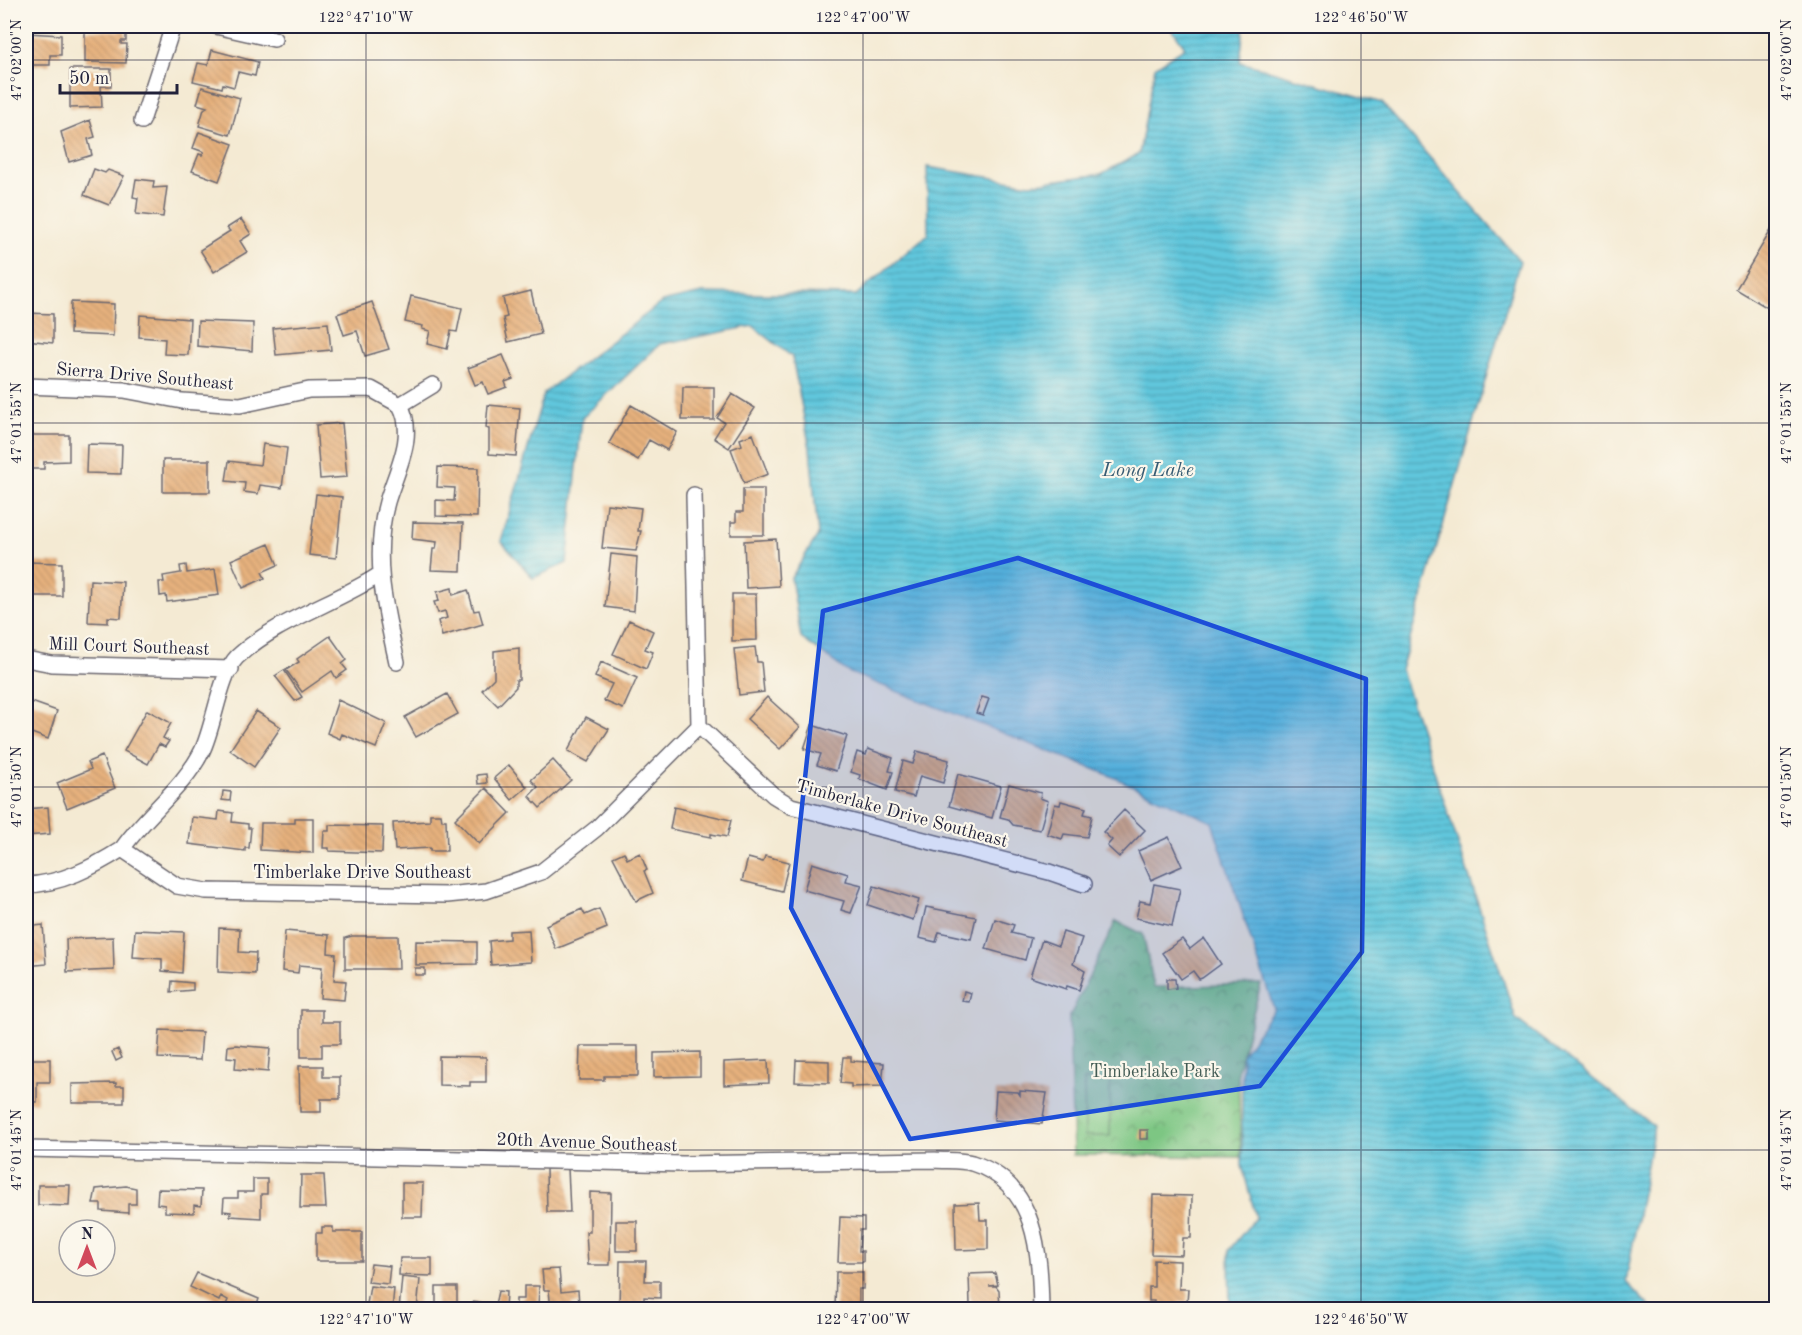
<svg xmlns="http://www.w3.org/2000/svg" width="1802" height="1335" font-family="'Old Standard TT',serif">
<defs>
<pattern id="park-crowns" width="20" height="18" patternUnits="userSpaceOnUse" patternTransform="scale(1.5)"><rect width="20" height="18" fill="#7dc683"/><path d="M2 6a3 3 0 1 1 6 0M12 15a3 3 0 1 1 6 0" fill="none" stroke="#66a06c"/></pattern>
<pattern id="water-rules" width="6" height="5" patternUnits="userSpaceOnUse" patternTransform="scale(1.5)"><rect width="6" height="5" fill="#60c7dd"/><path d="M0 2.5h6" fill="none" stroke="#4fa1b4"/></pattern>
<pattern id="building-back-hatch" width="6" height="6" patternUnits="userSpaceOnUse" patternTransform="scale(1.5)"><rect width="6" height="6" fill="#e6b17d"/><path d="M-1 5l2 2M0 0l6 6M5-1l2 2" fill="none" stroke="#c5986d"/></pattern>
</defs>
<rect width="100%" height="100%" fill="#fbf7ec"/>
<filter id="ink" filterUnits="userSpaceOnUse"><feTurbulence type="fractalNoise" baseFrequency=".0167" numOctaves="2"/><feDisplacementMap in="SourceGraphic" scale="12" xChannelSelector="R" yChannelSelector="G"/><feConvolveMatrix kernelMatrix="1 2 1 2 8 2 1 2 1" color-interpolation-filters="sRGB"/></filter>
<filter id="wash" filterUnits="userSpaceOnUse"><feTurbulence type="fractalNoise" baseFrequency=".008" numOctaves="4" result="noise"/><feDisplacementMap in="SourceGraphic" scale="24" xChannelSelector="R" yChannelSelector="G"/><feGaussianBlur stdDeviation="1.35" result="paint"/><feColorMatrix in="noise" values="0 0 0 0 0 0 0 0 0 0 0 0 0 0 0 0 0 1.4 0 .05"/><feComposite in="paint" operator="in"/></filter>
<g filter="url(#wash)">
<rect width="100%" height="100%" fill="#f4ead3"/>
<path fill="url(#park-crowns)" stroke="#50745f" stroke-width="1.5" d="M1116,921L1143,934L1154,987L1261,984L1238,1069L1241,1157L1073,1155L1069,1018Z"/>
<path fill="#7dc683" stroke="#50745f" stroke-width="1.5" d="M1084,1080H1110V1136H1085Z"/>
<path fill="url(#water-rules)" stroke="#41748c" stroke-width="1.5" d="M1170,26H1244L1240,62L1382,103L1520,261L1401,670L1516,1019L1654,1126L1626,1282L1652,1309H1230L1229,1250L1256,1217L1242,1166V1055L1274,1009L1212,822L1109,775L848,672L801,638L791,578L818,535L810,448L792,357L753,326L660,344L582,418L567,563L533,578L501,541L544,393L662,302L702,293L856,295L928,234L927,167L1030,184L1101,174L1139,154L1155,67L1185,47Z"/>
<g id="blocks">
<path fill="url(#building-back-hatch)" d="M85,30L126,31V41H121V44H127L126,63L85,62Z
M27,33L61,35V55H50V65H26Z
M212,50L258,62L255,76L238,72L234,87L223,84L222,88L193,81L198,63L208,65Z
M70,69H111V86H101L102,107L70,108Z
M202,87L240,98L230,135L199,126L204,109L207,107L197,104Z
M90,120L95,137L88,139L92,155L69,162L61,132Z
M199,132L233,144L219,181L192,171L199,154L202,155L204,152L193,148Z
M94,169L105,173L108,170L124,176L109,205L84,195Z
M136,179L154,181L153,188L167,187L163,217L136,214L138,198L133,197Z
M241,219L251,234L240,241L247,252L214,272L200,250L230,231L227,228Z
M1776,222V313L1736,289Z
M531,291L541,334L508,342L503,318L507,317L503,298Z
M411,296L462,308L457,332L451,331L447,349L427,344L430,331L422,329L423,326L405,322Z
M71,302L114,304L113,336L70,334Z
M372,302L389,349L365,356L357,331L344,335L337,314Z
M26,313L53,314V343L26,340Z
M140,315L190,319L188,355L164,354L165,339L139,337Z
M198,321L253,323L252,351L197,346Z
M328,323L331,350L276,355L273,328Z
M503,355L513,379L505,382L507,387L488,394L483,382L475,385L468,368Z
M683,387H714V420H682Z
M732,394L755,408L729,448L714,438L724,422L717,418Z
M488,405L520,408L516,456L489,454V429L486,428Z
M631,405L677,432L667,450L649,440L638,460L609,443Z
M342,423L347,477L320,479L316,425Z
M753,434L768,474L744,483L731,449L742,445L740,439Z
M26,435H69V461L44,462V469H31V461H26Z
M87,444L122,445L121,474L86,473Z
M263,444L287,448L282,488L260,485L258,494L244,492L245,483L226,481L229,461L260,465Z
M163,460H210V492H163Z
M438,467L478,468L477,517L436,516V500L454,501L455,488L437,487Z
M743,489H764V535H731V522H736V512H743Z
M316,494L342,497L336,558L309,555Z
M607,504L641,508L638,531H641L636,551L602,548Z
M413,522L463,523L461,571L431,570L433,549H436L437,542L412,539Z
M776,539L779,586L746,588L744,541Z
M269,544L278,565L262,572L265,578L243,588L231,560Z
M611,554L637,557L634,611L605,607Z
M26,562L62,563V596H26Z
M186,565L187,573L215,569L219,595L167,602L166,595L160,596L159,582H164L163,576L181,573L180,566Z
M90,580L123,582L121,618L108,617V623L88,622Z
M452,588L453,595L468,590L474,611L479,610L483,624L442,636L438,621L447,618L445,611L438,613L434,602L439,601L437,592Z
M732,594H756L757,640L732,641Z
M629,620L653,631L645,649L653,652L646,669L613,654Z
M330,636L347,660L342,664L347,670L336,678L332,671L302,692L286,670L299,662L297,659Z
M755,647L757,662H761L764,692L739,695L734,649Z
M519,648V680H516V687L498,706L482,690L494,678V651Z
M601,662L637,678L623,709L604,701L612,684L595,677Z
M284,670L302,697L295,701L275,676Z
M447,694L458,714L416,737L405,717Z
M767,697L800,727L780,749L747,719Z
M982,697L989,699L983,715L976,713Z
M26,700L57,711L48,739L26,731Z
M338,700L386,723L376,748L342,734L340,739L327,733Z
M147,710L171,723L163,738L169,741L165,747L159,744L148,764L124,751Z
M256,711L281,727L254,767L230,750Z
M586,717L609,729L588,762L568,751Z
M812,725L847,736L836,771L817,765L821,754L804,749Z
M868,749L893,758L889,771L893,772L887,790L859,779L860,775L851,772L857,752L866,755Z
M917,751L949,760L943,783L920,776L914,797L895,792L903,761L913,764Z
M102,756L115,788L67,808L57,783L91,769L88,762Z
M553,760L571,780L540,808L529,796L538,787L531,780Z
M509,765L527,787L512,800L494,778Z
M486,774L487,783L478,784L477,775Z
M958,774L1001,786L992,818L949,806Z
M1009,784L1041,793L1040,798L1048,801L1040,830L1013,825L1008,819L1000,817Z
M486,788L510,813L479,844L455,819Z
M223,791L231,792L230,801L222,800Z
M1061,801L1086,808L1084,814L1092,816L1087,837L1064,834L1062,839L1047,834L1055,804L1060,805Z
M48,807L50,834L26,836V809Z
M674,807L731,820L727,837L711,834V837L670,829Z
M1124,810L1145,830L1119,857L1107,846L1112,840L1103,832Z
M219,811L233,813L232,822L248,824V828H251L249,848H245V851L189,844L192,817L218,820Z
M430,814H441L442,820H446L447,851H430V848L395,850L393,823L430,821Z
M295,818H313V853L260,850L261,823H295Z
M329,825L383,826L382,853L329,851V848H323L324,831H329Z
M1169,837L1182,866L1151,880L1138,851Z
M624,852L627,859L640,853L647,870L644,871L653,893L636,901L613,857Z
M765,856L789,862L782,891L742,881L748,858L763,862Z
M812,863L848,874L846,881L862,885L851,913L841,910L844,901L804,890Z
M1154,884L1180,889L1172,926L1136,918L1140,901L1150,903Z
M874,886L919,900L913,920L868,905Z
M926,907L976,917L971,939L939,932L936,942L919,938Z
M582,909L585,915L599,909L607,928L556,949L546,925Z
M995,919L1014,925L1011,933L1031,938L1025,960L986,949Z
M43,925L46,964L26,966V927Z
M219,928L240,929L239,952L256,953L255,974L218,972Z
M135,930L184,932L182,973L162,971V959L133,957Z
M529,930L531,962L491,965L489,941L509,939V931Z
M285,931L329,935L328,953L336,954L334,980L346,981L344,1000L320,998L322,967L299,965L298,973L282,971Z
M1063,932L1082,938L1073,964L1085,971L1079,990L1067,986L1066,989L1030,977L1042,940L1058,946Z
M352,936H398L399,969H345V938Z
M113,937L114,970L67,972L66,939Z
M1204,938L1221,964L1202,978L1199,979L1193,971L1181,979L1162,953L1182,939L1190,949Z
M416,941L477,942V964L416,965Z
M415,968H425V975H415Z
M1167,979H1175L1176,988L1167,989Z
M172,981L193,983V990L171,992Z
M964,991L971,993L969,1002L962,1001Z
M301,1010H322V1022H340V1044H322V1057H301Z
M160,1030L202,1032L200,1060L158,1058Z
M236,1045L270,1048L268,1072L235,1069L236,1058L227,1057L228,1046Z
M580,1046H638V1076H604V1080H579Z
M118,1049L122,1058L116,1061L112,1052Z
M700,1052V1076L654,1077V1053Z
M439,1056L486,1057V1082H470V1086L439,1085Z
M843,1057H851V1061L884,1063L882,1086L851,1087V1084L840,1083Z
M26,1059H50V1082H37V1102H26Z
M768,1060L769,1083L724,1085V1062Z
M796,1060L829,1061V1083L795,1082Z
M299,1066H323V1077H340V1099H321V1112H300Z
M116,1083V1086H124V1103H72V1084Z
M996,1091L1018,1092L1020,1095V1091L1047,1093L1042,1124L994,1120Z
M1140,1130H1148V1139H1140Z
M568,1168L570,1212H547L546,1169Z
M301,1175H324L326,1208H300Z
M253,1179H267V1194H261V1218L230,1216L231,1212L223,1211L224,1198H238V1192H253Z
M402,1183H423L422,1217H402Z
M38,1185H70L69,1206L38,1205Z
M126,1186L136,1188V1204H128V1213L101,1211V1204H93L96,1189Z
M158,1189L202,1190L201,1206L194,1205V1213L165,1212V1205L157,1204Z
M590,1192L611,1193L610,1265H588L586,1232H590Z
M1153,1195L1192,1196L1191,1238H1183L1182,1255L1151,1254Z
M979,1203L980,1220H988V1249L956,1250L955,1204Z
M840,1217L864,1218V1230H860L859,1251H863V1262H838Z
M616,1221H637V1251H616Z
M322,1227H333V1232H362V1261H316V1233H322Z
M400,1258H432V1276L399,1275Z
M1154,1260L1180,1261L1179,1289H1188L1187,1303L1179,1302V1310H1154V1301H1149V1287H1154Z
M620,1261H646L645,1281H660V1298L644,1297V1310H619Z
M371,1264L390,1266L388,1284L368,1282Z
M559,1269L561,1292L578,1290L579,1304H572V1310H551L549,1290H544L542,1270Z
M836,1272H863V1289H859V1310H835Z
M197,1273L259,1299L255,1310H224L228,1300L221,1296L219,1301L190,1287Z
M995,1273L998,1285L989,1286H996L999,1290L1000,1310H977V1305H970L969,1274Z
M402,1277L420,1279L417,1310H399Z
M370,1286L394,1289L392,1310H366Z
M524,1286H539L538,1310H516V1299H524Z
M436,1287H457V1306H436Z
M498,1291L506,1292L505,1310H472L473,1302L495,1305Z
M1116,1307L1143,1308V1310H1116Z"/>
</g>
</g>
<g filter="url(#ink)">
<use href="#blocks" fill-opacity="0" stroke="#6c6870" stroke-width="1.5"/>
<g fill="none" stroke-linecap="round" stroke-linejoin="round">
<defs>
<path id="minor" d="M216,26L274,39
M142,121L173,26
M26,386L124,390L182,401L240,405L309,390L371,389L400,405
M400,405L433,385
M694,495L699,726
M26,659L52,664L231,669
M397,662C385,608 372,557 387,502C396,471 417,436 400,405
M699,726L773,795L791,806L1049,872L1084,884
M122,849C146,814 183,789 202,751C214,727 220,674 237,657C277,620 334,604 379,575
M26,885C61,884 92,868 122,849L177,886L206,891L447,895L486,891L541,872L597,828L699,726
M26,1149L683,1164L935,1160C947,1161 961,1160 972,1163C1037,1183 1040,1253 1041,1310"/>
</defs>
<use href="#minor" stroke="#6c6870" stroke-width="18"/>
<use href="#minor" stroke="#fff" stroke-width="15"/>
</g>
</g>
<path fill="#1d4ed8" fill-opacity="0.2" stroke="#1d4ed8" stroke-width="4.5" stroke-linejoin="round" d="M1018,558L1366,679L1362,952L1260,1086L910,1139L791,908L823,611Z"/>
<path fill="none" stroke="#22223b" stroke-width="1.5" stroke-opacity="0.45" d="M366,26V1310M863,26V1310M1361,26V1310M26,60H1776M26,423H1776M26,787H1776M26,1150H1776"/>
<g text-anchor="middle" stroke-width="4.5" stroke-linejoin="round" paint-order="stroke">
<g font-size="18" fill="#22223b" stroke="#fbf7ec">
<text transform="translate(145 376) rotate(5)" y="6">Sierra Drive Southeast</text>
<text transform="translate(129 646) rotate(2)" y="6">Mill Court Southeast</text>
<text transform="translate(902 813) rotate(15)" y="6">Timberlake Drive Southeast</text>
<text x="362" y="878">Timberlake Drive Southeast</text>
<text transform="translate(587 1142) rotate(2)" y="6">20th Avenue Southeast</text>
</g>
<g font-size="18" fill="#425b54" stroke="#fbf7ec">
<text x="1155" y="1077">Timberlake Park</text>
</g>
<g font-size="20" font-style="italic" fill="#385c74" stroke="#fbf7ec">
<text x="1148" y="476">Long Lake</text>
</g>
</g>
<rect width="1802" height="1335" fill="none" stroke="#fbf7ec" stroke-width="66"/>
<g transform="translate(87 1248)"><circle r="28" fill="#fbf7ec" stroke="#a4a2a5" stroke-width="1.5"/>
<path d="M0-4.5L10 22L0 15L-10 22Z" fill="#d1495b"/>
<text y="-9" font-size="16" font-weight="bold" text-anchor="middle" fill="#22223b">N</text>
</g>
<path d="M60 84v9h117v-9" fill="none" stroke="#22223b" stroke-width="3"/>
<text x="69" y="84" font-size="18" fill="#22223b" stroke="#fbf7ec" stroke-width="4.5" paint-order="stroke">50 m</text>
<rect x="33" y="33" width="1736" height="1269" fill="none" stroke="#22223b" stroke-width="2"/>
<g font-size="15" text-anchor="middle" fill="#22223b">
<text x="366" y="22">122°47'10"W</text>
<text x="863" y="22">122°47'00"W</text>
<text x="1361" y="22">122°46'50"W</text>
<text transform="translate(16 60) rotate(-90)" y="5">47°02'00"N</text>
<text transform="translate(1786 60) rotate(-90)" y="5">47°02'00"N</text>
<text transform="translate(16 423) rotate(-90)" y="5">47°01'55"N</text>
<text transform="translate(1786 423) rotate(-90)" y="5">47°01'55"N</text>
<text transform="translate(16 787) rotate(-90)" y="5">47°01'50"N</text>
<text transform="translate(1786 787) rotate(-90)" y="5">47°01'50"N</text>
<text transform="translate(16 1150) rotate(-90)" y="5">47°01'45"N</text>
<text transform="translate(1786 1150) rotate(-90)" y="5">47°01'45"N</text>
<text x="366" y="1324">122°47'10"W</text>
<text x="863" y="1324">122°47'00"W</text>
<text x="1361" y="1324">122°46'50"W</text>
</g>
</svg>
